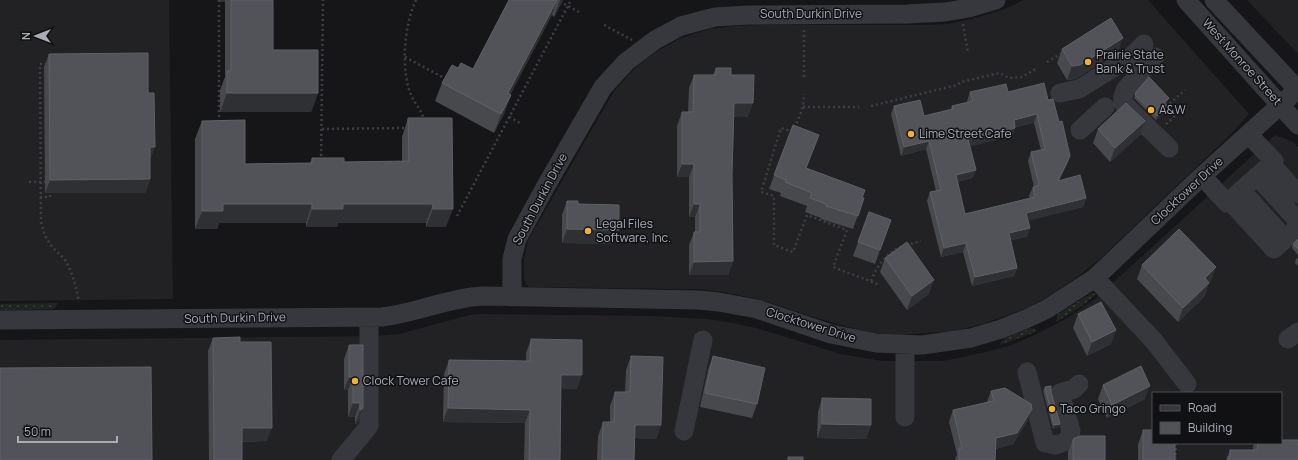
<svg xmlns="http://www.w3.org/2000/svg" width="1298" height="460" font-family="Manrope,sans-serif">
<defs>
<pattern id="grass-dots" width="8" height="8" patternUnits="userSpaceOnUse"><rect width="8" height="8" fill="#1e261f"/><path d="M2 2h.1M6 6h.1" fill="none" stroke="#3c433d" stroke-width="1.8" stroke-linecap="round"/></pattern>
</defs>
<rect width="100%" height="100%" fill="#161618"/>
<path fill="#222225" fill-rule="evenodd" d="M0,0H169L173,299L0,301Z
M1024,0H1148L1249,114L1232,133L1206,158L1100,259L1073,280L1044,299L1027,308L983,324L953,331L898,335L867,332L813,317L758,299L723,292L700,289H674L529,287L526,283L524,279V259L528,240L614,91L634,69L654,53L681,38L710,29L733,26L758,25H919L948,24L975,18L1005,9Z
M1247,0H1298V52L1297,53Z
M1275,135L1294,142L1298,147V460H0V340L375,336L399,334L469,315L479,314L654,316L706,319L733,323L756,328L841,354L882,361H943L986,352L1012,345L1039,333L1069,317L1095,299ZM1153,393H1281V443H1153Z"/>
<path fill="url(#grass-dots)" d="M1092,293L1097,294L1083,305L1056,322L1058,314Z
M58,303L54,309L0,310V304Z
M1031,328L1038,331L1000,345L1003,339Z"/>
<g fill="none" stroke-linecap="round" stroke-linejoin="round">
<path stroke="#3d3f44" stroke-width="2.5" stroke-dasharray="2 3" stroke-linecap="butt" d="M219,0V121
M416,0C404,25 400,72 412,97C416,106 423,111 424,122
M564,4L579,12
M963,24L968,53
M604,25L632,40
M804,30V79
M405,57L446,79
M1047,62L1062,53
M47,64H40L41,221C43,232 47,241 54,249C58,253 62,256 65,260C73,273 76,287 79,302
M871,106L957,85L961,82L999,73L1009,78L1022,77L1036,69
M803,107H859
M1166,107L1185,90
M1164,113L1165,114L1170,108L1176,115L1166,124
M509,117L520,123
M795,128L803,107L804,94
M322,129L407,128
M793,132L781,128L761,192L774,196V245L793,252L807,215L847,230L833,267L880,285
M321,161L323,0
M29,182H45
M40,197H50V193
M457,216L571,0
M906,245L921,241
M871,281C877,266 886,253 901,247
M1175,460L1176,443"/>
<path stroke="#37383d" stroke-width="19" d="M1186,0L1298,125
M1214,0L1298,90
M1155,57L1125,90L1123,97V103L1169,148
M1060,93L1079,89L1131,57L1144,44
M1080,130L1105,107
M1271,164L1298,194
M1202,176L1227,203L1271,164L1274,161L1248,134
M1257,176L1298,221
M1241,190L1285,239
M1230,201L1274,249L1298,227
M1095,278L1154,341L1187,384
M512,297V259L517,239L547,184L603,87L626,62L655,40L681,26L715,17L748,15L907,14L945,12L969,8L996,0
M0,320L382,317C416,313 448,298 482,296L699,300L719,302L757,309L831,334L876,343L922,345L971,338L1001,329L1026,319L1047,309L1095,278L1202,176L1298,89
M1288,339L1298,332
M905,345V417
M1027,372L1045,443L1055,445L1068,441L1071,431L1060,393L1074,389L1079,384
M684,431L703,340
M341,460L369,426V317"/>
</g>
<path fill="#47494d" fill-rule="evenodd" d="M220,0H273V50L318,93L311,112H220V90L225,77V2H220Z
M509,0H563L554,17L552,15L510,95H511L504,114L494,133L435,101L442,83L458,68L473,69Z
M1062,49L1118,52L1075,79L1067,80L1057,63Z
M49,54L148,93L150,179L145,193H45L44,67Z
M716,68L731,75L748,117H734L732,174L733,261L728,275H689V245L694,232H695V217H689V177H677V126L682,112H688L689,88L694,75H713Z
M970,92H1008L1048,100L1059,122L1070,156L1067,165L1059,180L1086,198L1083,207L1028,220L1030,228L1027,237L1010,240L1017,268L1014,276L972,286L963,252L941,257L927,201L930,192L936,191L926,149L901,156L891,114L894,106L924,116L951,109L952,106L968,103L967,101ZM1034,123L1041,150L1031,152L1028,161L1034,187H1033L1029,196L1030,198L965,214L957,182L972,178L976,170L970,146L1012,136L1015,127Z
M1136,92L1169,98L1166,104L1168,106L1167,110L1156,120L1134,98Z
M408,118L446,227H426V223H338L337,227H306V223H219L217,229H195V139L202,121L245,164L310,163L312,158L344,162L402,161V137Z
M1145,121L1140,135L1110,162L1093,143L1098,129Z
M793,125L806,168L864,198L853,229L821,219V218L805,212L807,206L780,196L781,193L769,189Z
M567,201L578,204L614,244L562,243V215Z
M869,212L891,220L875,264L853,256Z
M1298,239V255L1292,248L1293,244Z
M885,258L929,294L907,310L880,272Z
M1298,258V266L1295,263L1296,259Z
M1142,265L1211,281L1209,283L1204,297L1178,322L1137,279Z
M1078,314L1116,330L1111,344L1087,356L1073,328Z
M213,338L240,342L267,441L242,442V460H209L208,351Z
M531,339L577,389L561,388L560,460H524L525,423L443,422L444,374L449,360L526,361V353Z
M349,345L363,408L358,422L356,424H355V417H348V390H344V359Z
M631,356L661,425L656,439L635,438L634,460H597L598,436L603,422H610V406L615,392H625L626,370Z
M713,356L757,404L752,418L700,407L708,370Z
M1103,385L1145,399L1107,418L1098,399Z
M1045,387L1060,424L1058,427L1053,429L1043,391Z
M991,391L1028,420L1013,444L996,449L995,460H955L957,454L949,422L953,410L987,402Z
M822,398L871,425L866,439L817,438L818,412Z
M1153,429V443L1175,460H1138V444L1143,430H1152Z
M1073,439L1105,460H1068V452Z
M1254,443H1281L1298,460H1226L1230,450H1253V447Z"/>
<path fill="#2f3033" d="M221,0H225V2H220Z
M557,0L552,15L501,112L508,93Z
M560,0H563L554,17Z
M1123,38L1118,52L1075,79L1067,80L1072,66Z
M227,93H318L311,112H220Z
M511,95L504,114L494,133L501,114Z
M1169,98L1167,102L1163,106L1164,103Z
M734,103H753L748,117H729Z
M1168,106L1167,110L1156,120L1157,116Z
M1037,114L1034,123L1011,128L1014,120Z
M1145,121L1140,135L1110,162L1115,148Z
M1015,128L1012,136L965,148L968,139Z
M929,141L926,149L901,156L904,147Z
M150,147H155L150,161Z
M1070,156L1067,165L1054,189L1058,181Z
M682,164H694L689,177H677Z
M976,170L972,178L952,183L956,175Z
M150,179L145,193H45L50,180Z
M1086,198L1083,207L1023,222L1026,213Z
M223,204H312L306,223H219L217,229H195L202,211Z
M343,204H433L426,223H338L337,227H306L312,209Z
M694,204H700L695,217H689Z
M433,209H453L446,227H426Z
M1030,228L1027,237L1005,242L1009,233Z
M567,229L619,230L614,244L562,243Z
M966,243L963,252L941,257L944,248Z
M733,261L728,275H689L694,262Z
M1216,267L1211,281L1200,292L1205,278Z
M1017,268L1014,276L972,286L975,277Z
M934,280L929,294L907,310L912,296Z
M1209,283L1204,297L1178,322L1183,308Z
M1116,330L1111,344L1087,356L1092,342Z
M561,375H582L577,389L556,388Z
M349,377H353L348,390H344Z
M1150,386L1145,399L1107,418L1112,405Z
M353,403H360L355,417H348Z
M363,408L358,422L356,424H355L360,410Z
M448,408L530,410L525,423L443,422Z
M1032,409L1028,420L1013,444L992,450L996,438Z
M822,424L871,425L866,439L817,438Z
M1060,424L1058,427L1053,429L1054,425Z
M635,425H661L656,439L630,438Z
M242,428H272L267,441L237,442Z"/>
<path fill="#525359" stroke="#5f6168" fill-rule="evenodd" d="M231,0H273V50H318V93H227V71H231Z
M509,0H557L508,93L511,95L501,114L442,83L452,65L458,68L461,63L473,69Z
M1111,18L1123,38L1080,65L1072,66L1062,49Z
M148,53V93H154L155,147H150V179L50,180L49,54Z
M716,68H731V75H754L753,103H734L732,174L733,261L694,262V232H700V204H694V164H682V112H693L694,75H716Z
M1149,77L1169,98L1164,103L1168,106L1157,116L1135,95L1136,92Z
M1044,83L1048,100L1053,99L1059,122L1062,121L1070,156L1058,181L1080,175L1086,198L1026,213L1030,228L1009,233L1017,268L975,277L966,243L944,248L930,192L941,190L929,141L904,147L894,106L920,100L924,116L953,109L952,106L973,101L970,92L1006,84L1008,92ZM1037,114L1045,149L1031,152L1039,185L1033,187L1035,197L965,214L956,175L976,170L968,139L1015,128L1014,120Z
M1126,103L1145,121L1115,148L1098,129Z
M408,118H452L453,209H433V204H343V209H312V204H223V211H202V121L245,120V164L312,163V158H344V162L409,161Z
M793,125L819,135L806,168L865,190L862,198H864L858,216L826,206V204L810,198L812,193L785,182L786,180L774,175Z
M567,201H578V204L619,205V230L567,229Z
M869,212L891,220L880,250L858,242Z
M1179,229L1216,267L1205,278L1209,283L1183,308L1142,265Z
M1298,239V249L1293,244Z
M907,242L934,280L912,296L885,258Z
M1101,302L1116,330L1092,342L1078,314Z
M240,337V342H271L272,428H242V460H214L213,338Z
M531,339L582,340V375H561L560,460H529L530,410L448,408L449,360L530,361Z
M349,345H363V408L361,410H360V403H353V377H349Z
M631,356L663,357L661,425H635L634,460H602L603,422H614L615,392H630Z
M713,356L765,368L757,404L705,393Z
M1141,366L1150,386L1112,405L1103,385Z
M151,367L152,460H0V368Z
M1051,386V392L1060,424L1054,425L1045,387Z
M1005,388L1031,404L1032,409L1017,433L996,438L995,460H959V448H962L953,410L994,401L991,391Z
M822,398L871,399V425L822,424Z
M1143,430H1153V443H1175V460H1143Z
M1080,436H1105V460H1073V439Z
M1281,440H1298V460H1228V457H1230V450H1257L1258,443H1281Z
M788,457H803V460H788Z"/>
<g fill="#f2b134" stroke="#111113" stroke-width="1.5">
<circle cx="1088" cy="62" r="4"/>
<circle cx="1151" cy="110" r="4"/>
<circle cx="911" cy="134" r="4"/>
<circle cx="588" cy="231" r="4"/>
<circle cx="355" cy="381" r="4"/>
<circle cx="1052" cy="409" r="4"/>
</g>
<g text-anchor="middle" stroke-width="3" stroke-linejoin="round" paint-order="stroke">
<g font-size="12" fill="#a8adb8" stroke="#111113">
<text x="811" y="18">South Durkin Drive</text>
<text transform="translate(1242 62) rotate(48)" y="4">West Monroe Street</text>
<text transform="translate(1187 191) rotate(-43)" y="4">Clocktower Drive</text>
<text transform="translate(540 199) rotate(-62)" y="4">South Durkin Drive</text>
<text transform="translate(235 318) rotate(-1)" y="4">South Durkin Drive</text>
<text transform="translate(811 325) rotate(17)" y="4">Clocktower Drive</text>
</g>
<g font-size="12" fill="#a8adb8" stroke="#111113" text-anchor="start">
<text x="1096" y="59">Prairie State<tspan x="1096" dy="14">Bank &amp; Trust</tspan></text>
<text x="1159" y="114">A&amp;W</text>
<text x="919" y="138">Lime Street Cafe</text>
<text x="596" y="228">Legal Files<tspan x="596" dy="14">Software, Inc.</tspan></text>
<text x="363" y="385">Clock Tower Cafe</text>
<text x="1060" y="413">Taco Gringo</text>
</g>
</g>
<rect x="1152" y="392" width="130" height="52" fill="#111113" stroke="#4d4f55"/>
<rect x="1160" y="405" width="20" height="6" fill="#37383d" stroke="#4d4f55"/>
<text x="1188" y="412" font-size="12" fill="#a8adb8">Road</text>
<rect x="1160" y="422" width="20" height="12" fill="#525359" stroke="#4d4f55"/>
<text x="1188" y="432" font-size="12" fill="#a8adb8">Building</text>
<g transform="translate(36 36) rotate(270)" stroke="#111113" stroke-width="3" paint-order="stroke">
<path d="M0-3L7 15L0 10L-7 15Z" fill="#a8adb8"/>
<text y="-6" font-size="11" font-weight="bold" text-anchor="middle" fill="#a8adb8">N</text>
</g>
<path d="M18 436v6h99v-6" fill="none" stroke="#a8adb8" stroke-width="2"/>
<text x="24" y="436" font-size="12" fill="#a8adb8" stroke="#111113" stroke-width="3" paint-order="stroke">50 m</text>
</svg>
